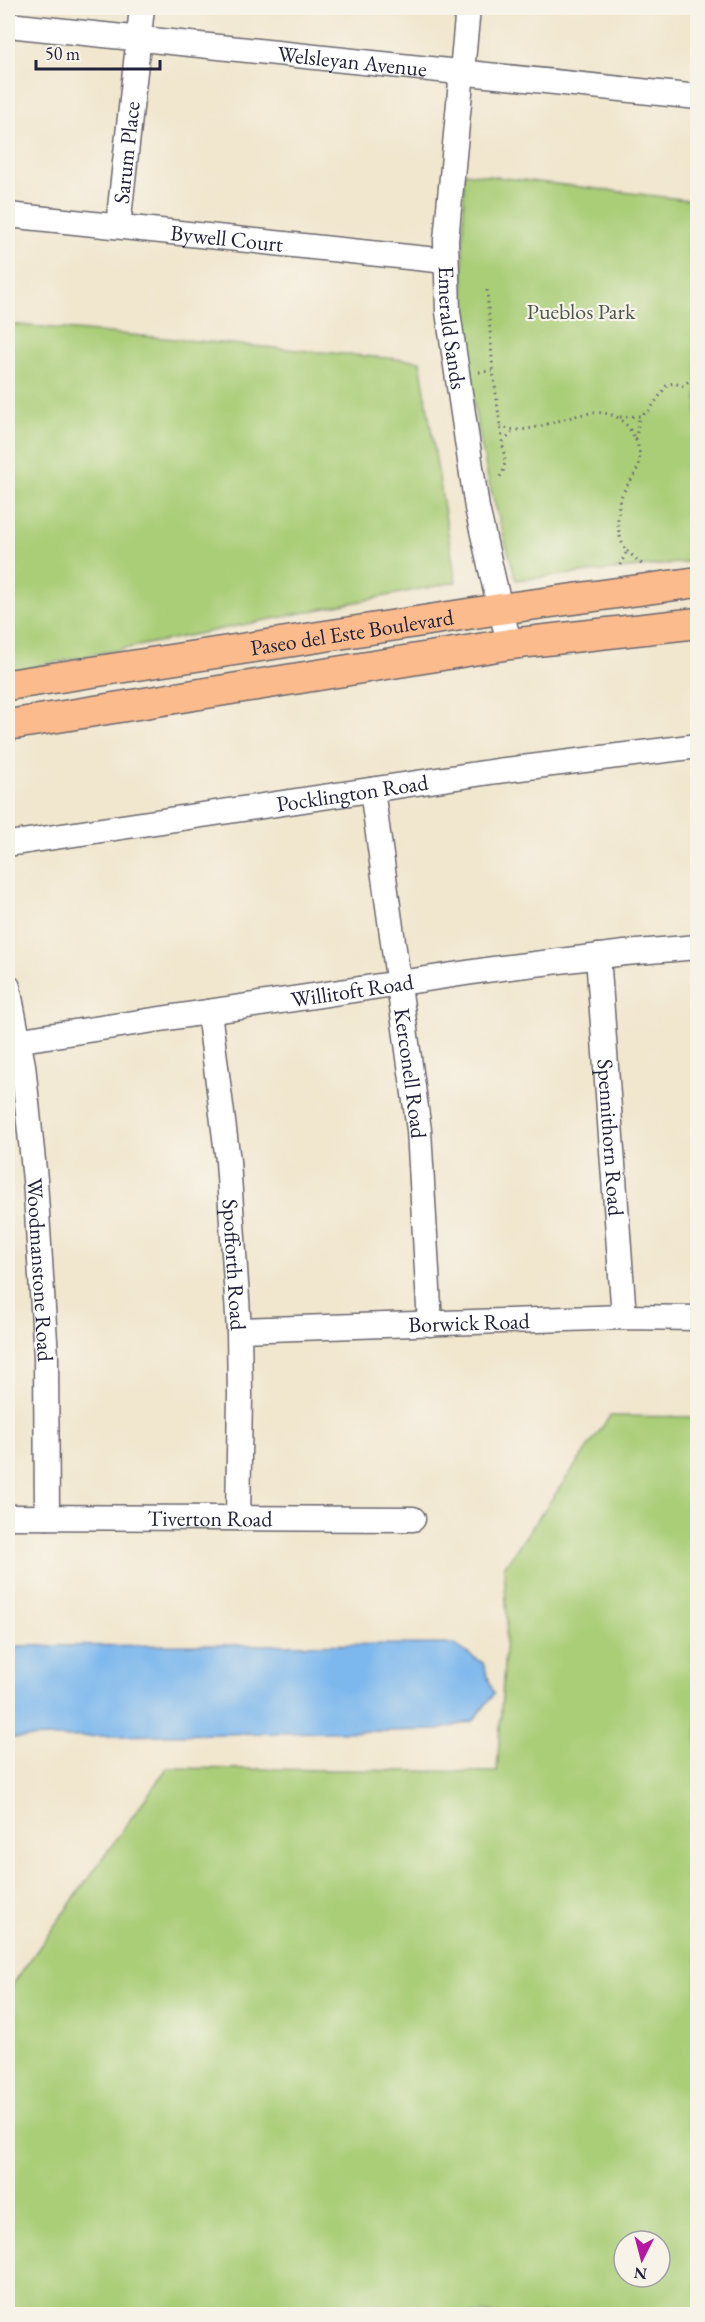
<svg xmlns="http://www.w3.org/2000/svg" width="705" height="2322" font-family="'EB Garamond',serif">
<rect width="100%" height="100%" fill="#f7f3e8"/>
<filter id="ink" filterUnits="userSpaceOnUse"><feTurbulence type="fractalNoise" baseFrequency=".0167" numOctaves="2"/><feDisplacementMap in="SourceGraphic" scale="12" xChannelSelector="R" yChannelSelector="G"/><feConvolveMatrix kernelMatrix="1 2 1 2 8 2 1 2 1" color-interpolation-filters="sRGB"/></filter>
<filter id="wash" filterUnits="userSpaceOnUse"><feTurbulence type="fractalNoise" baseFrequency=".008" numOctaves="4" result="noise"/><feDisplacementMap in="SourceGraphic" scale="24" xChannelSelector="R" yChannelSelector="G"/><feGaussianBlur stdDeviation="1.35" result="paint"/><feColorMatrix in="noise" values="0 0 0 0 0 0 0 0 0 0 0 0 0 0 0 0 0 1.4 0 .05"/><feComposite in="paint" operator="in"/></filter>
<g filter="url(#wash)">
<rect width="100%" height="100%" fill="#f1e6ce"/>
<path fill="#aace78" stroke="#66785a" stroke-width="1.5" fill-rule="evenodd" d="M464,173L697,201V561L516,580L488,479L467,371L463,277Z
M8,324L420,361L456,582L8,672Z
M610,1416L697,1417V2314H8V1991L167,1768L497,1772L507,1620L504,1567ZM624,2241H660V2277H624Z"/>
<path fill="#7cb7ed" stroke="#4f6c94" stroke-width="1.5" d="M453,1644L483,1663L494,1694L473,1721L438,1730L8,1738V1646Z"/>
</g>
<g filter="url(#ink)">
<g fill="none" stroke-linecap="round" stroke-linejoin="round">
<defs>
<g id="minor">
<path id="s1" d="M468,8L446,240L448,312L477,508L500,609L510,644"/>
<path id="s2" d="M8,25L698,97"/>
<path id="s3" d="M8,215L446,261"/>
<path id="s4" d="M118,226L142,8"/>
<path id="s5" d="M372,790L419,1130L430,1324"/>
<path id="s6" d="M8,844L497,771L698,746"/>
<path id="s7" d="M598,956L624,1317"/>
<path id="s8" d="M8,987L23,1065L35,1180L46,1357L47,1517"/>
<path id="s9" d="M209,1012L228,1161L239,1330L240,1395L238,1518"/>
<path id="s10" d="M8,1042L486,970L625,953L698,947"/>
<path id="s11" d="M239,1330L624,1317L698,1318"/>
<path id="s12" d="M8,1517L413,1519"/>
</g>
<g id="major">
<path id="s13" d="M8,685L500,609L698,582"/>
<path d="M8,725L510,644L698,623"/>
</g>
</defs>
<use href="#minor" stroke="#6a676e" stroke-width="27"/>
<use href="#major" stroke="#6a676e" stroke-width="33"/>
<path stroke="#6a676e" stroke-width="3" stroke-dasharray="1.5 4.5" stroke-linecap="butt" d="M487,290L493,371
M479,372L493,371L505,462L503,472L498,480
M620,417L641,416L649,411L667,385L674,383L683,386L693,377L698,376
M500,426C540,446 609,376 636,441C649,472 623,481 619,504C618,513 617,527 620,536C621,542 625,547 626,553L618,569
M636,439L639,417
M503,442L513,432
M627,551L644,566"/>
<use href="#minor" stroke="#fff" stroke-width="24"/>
<use href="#major" stroke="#fbbb8d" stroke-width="30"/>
</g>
</g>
<g text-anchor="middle" stroke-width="4.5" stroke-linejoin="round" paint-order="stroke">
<g font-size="22" fill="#22223b" stroke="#f7f3e8">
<text dy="8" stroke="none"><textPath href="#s2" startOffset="346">Welsleyan Avenue</textPath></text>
<text dy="8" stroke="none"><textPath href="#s4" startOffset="74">Sarum Place</textPath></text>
<text dy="8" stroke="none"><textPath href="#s3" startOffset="220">Bywell Court</textPath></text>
<text dy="8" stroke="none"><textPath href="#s1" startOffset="321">Emerald Sands</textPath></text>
<text dy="8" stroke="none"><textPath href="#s13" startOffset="348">Paseo del Este Boulevard</textPath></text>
<text dy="8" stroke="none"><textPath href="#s6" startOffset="348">Pocklington Road</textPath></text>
<text dy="8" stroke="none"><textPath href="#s10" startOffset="348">Willitoft Road</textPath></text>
<text dy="8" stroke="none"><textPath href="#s5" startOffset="286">Kerconell Road</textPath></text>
<text dy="8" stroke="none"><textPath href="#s7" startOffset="182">Spennithorn Road</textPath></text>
<text dy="8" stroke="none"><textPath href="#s9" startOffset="254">Spofforth Road</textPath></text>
<text dy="8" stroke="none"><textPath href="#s8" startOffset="285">Woodmanstone Road</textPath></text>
<text dy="8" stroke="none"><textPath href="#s11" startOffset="230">Borwick Road</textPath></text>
<text dy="8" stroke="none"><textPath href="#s12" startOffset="202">Tiverton Road</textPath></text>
</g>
<g font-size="22" fill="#4b564d" stroke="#f7f3e8">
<text x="581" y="319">Pueblos Park</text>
</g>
</g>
<rect width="705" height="2322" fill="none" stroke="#f7f3e8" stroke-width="30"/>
<g transform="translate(642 2259) rotate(186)"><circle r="28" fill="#f7f3e8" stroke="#a29fa3" stroke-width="1.5"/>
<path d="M0-4.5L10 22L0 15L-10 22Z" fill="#b5179e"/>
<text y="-9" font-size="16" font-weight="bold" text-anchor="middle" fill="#22223b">N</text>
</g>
<path d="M36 60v9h124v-9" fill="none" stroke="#22223b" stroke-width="3"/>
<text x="45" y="60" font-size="18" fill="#22223b" stroke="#f7f3e8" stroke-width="4.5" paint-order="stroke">50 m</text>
</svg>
